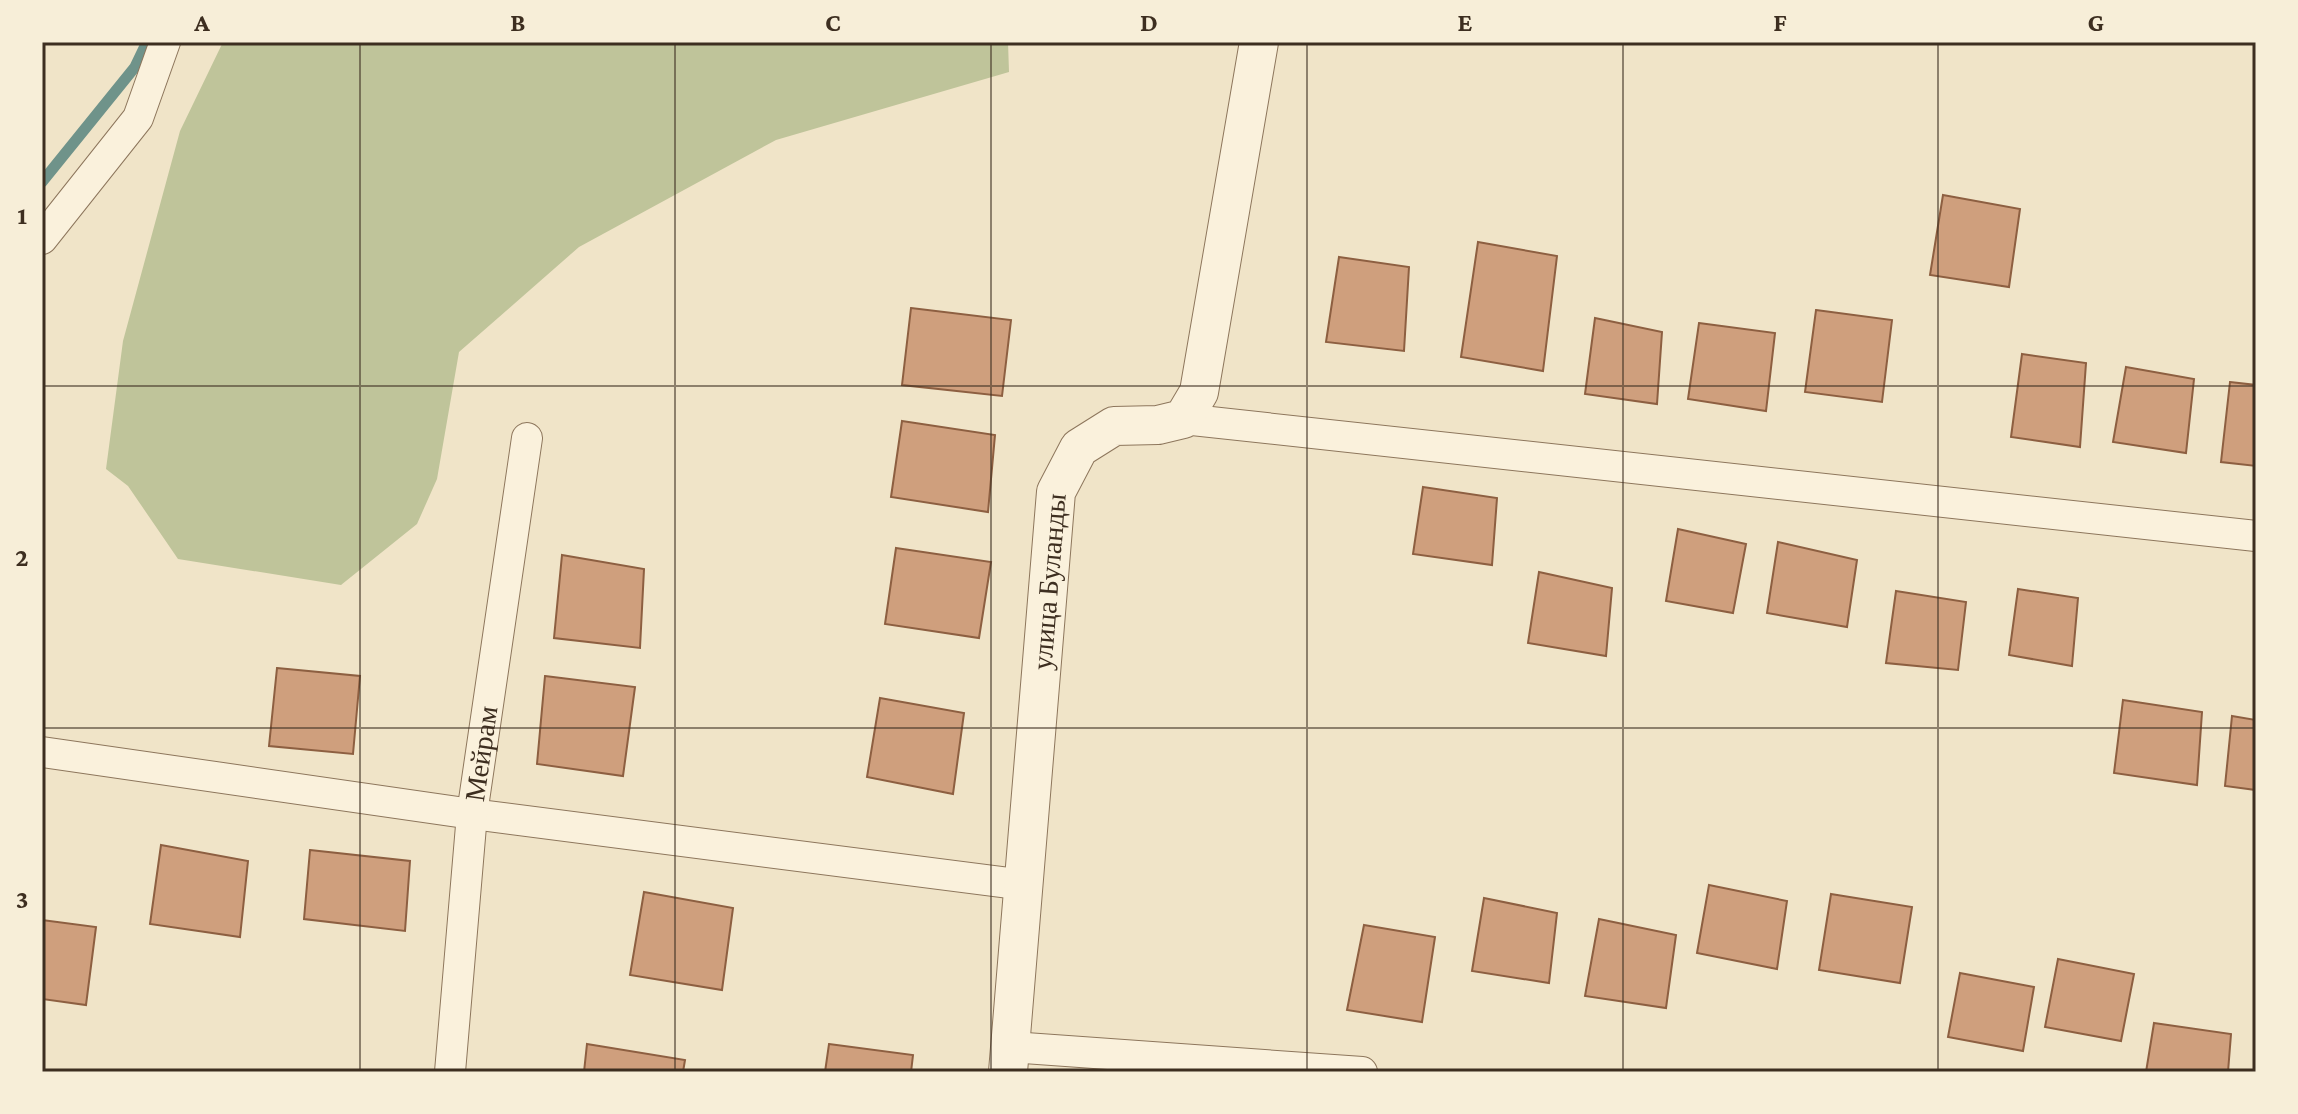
<svg xmlns="http://www.w3.org/2000/svg" width="2298" height="1114" font-family="'Crimson Pro',serif">
<rect width="100%" height="100%" fill="#f0e4c8"/>
<path fill="#bfc49a" d="M223,42H1008L1009,72L776,140L579,247L459,352L437,479L417,524L341,585L178,559L128,486L106,469L123,341L180,131Z"/>
<g fill="none" stroke-linecap="round" stroke-linejoin="round">
<path stroke="#6f938a" stroke-width="11" d="M42,182L135,67L147,42"/>
</g>
<path fill="#cf9f7d" stroke="#8d5f41" stroke-width="2" d="M1943,195L2020,209L2009,287L1930,275Z
M1478,242L1557,256L1543,371L1461,357Z
M1339,257L1409,267L1404,351L1326,342Z
M911,308L1011,320L1002,396L902,385Z
M1816,310L1892,320L1882,402L1805,392Z
M1595,318L1662,332L1657,404L1585,394Z
M1699,323L1775,333L1766,411L1688,399Z
M2022,354L2086,363L2080,447L2011,437Z
M2126,367L2194,379L2186,453L2113,442Z
M2230,382L2256,385V466L2221,462Z
M902,421L995,435L988,512L891,497Z
M1423,487L1497,498L1492,565L1413,554Z
M1678,529L1746,544L1733,613L1666,601Z
M1778,542L1857,560L1847,627L1767,613Z
M896,548L991,562L979,638L885,624Z
M562,555L644,569L640,648L554,638Z
M1539,572L1612,588L1606,656L1528,643Z
M2018,589L2078,598L2072,666L2009,655Z
M1896,591L1966,602L1958,670L1886,663Z
M277,668L360,676L353,754L269,746Z
M545,676L635,687L623,776L537,764Z
M880,698L964,713L953,794L867,777Z
M2123,700L2202,712L2197,785L2114,773Z
M2232,716L2256,720V790L2225,786Z
M161,845L248,861L240,937L150,924Z
M310,850L410,861L405,931L304,919Z
M1709,885L1787,901L1777,969L1697,953Z
M644,892L733,908L722,990L630,975Z
M1831,894L1912,907L1900,983L1819,970Z
M1484,898L1557,913L1549,983L1472,971Z
M1599,919L1676,935L1666,1008L1585,996Z
M42,920L96,927L86,1005L42,999Z
M1364,925L1435,937L1422,1022L1347,1010Z
M2058,959L2134,974L2121,1041L2045,1027Z
M1960,973L2034,987L2023,1051L1948,1037Z
M2154,1023L2231,1034L2228,1072H2146Z
M587,1044L685,1060L683,1072H584Z
M829,1044L913,1055L911,1072H825Z"/>
<g fill="none" stroke-linecap="round" stroke-linejoin="round">
<defs>
<g id="minor">
<path d="M42,239L138,118L165,42"/>
<path d="M1183,419L2256,536"/>
<path d="M42,752L472,814L1024,885"/>
<path d="M1011,1047L1362,1072"/>
<path id="s1" d="M450,1072L472,814L527,438"/>
</g>
<g id="tertiary">
<path id="s2" d="M1008,1072L1056,492L1079,448L1114,426L1158,425L1183,419L1199,392L1259,42"/>
</g>
</defs>
<use href="#minor" stroke="#8d765c" stroke-width="32"/>
<use href="#tertiary" stroke="#8d765c" stroke-width="40"/>
<use href="#minor" stroke="#faf1dc" stroke-width="30"/>
<use href="#tertiary" stroke="#faf1dc" stroke-width="38"/>
</g>
<path fill="none" stroke="#3d2e20" stroke-width="2" stroke-opacity="0.55" d="M360,42V1072M675,42V1072M991,42V1072M1307,42V1072M1623,42V1072M1938,42V1072M42,386H2256M42,728H2256"/>
<g text-anchor="middle" stroke-width="6" stroke-linejoin="round" paint-order="stroke">
<g font-size="28" fill="#3d2e20" stroke="#f7eed8">
<text dy="10" stroke="none"><textPath href="#s2" startOffset="492">улица Буланды</textPath></text>
<text dy="10" stroke="none"><textPath href="#s1" startOffset="320">Мейрам</textPath></text>
</g>
</g>
<rect width="2298" height="1114" fill="none" stroke="#f7eed8" stroke-width="88"/>
<rect x="44" y="44" width="2210" height="1026" fill="none" stroke="#3d2e20" stroke-width="3"/>
<g font-size="26" text-anchor="middle" font-weight="bold" fill="#3d2e20">
<text x="202" y="31">A</text>
<text x="518" y="31">B</text>
<text x="833" y="31">C</text>
<text x="1149" y="31">D</text>
<text x="1465" y="31">E</text>
<text x="1780" y="31">F</text>
<text x="2096" y="31">G</text>
<text x="22" y="224">1</text>
<text x="22" y="566">2</text>
<text x="22" y="908">3</text>
</g>
</svg>
